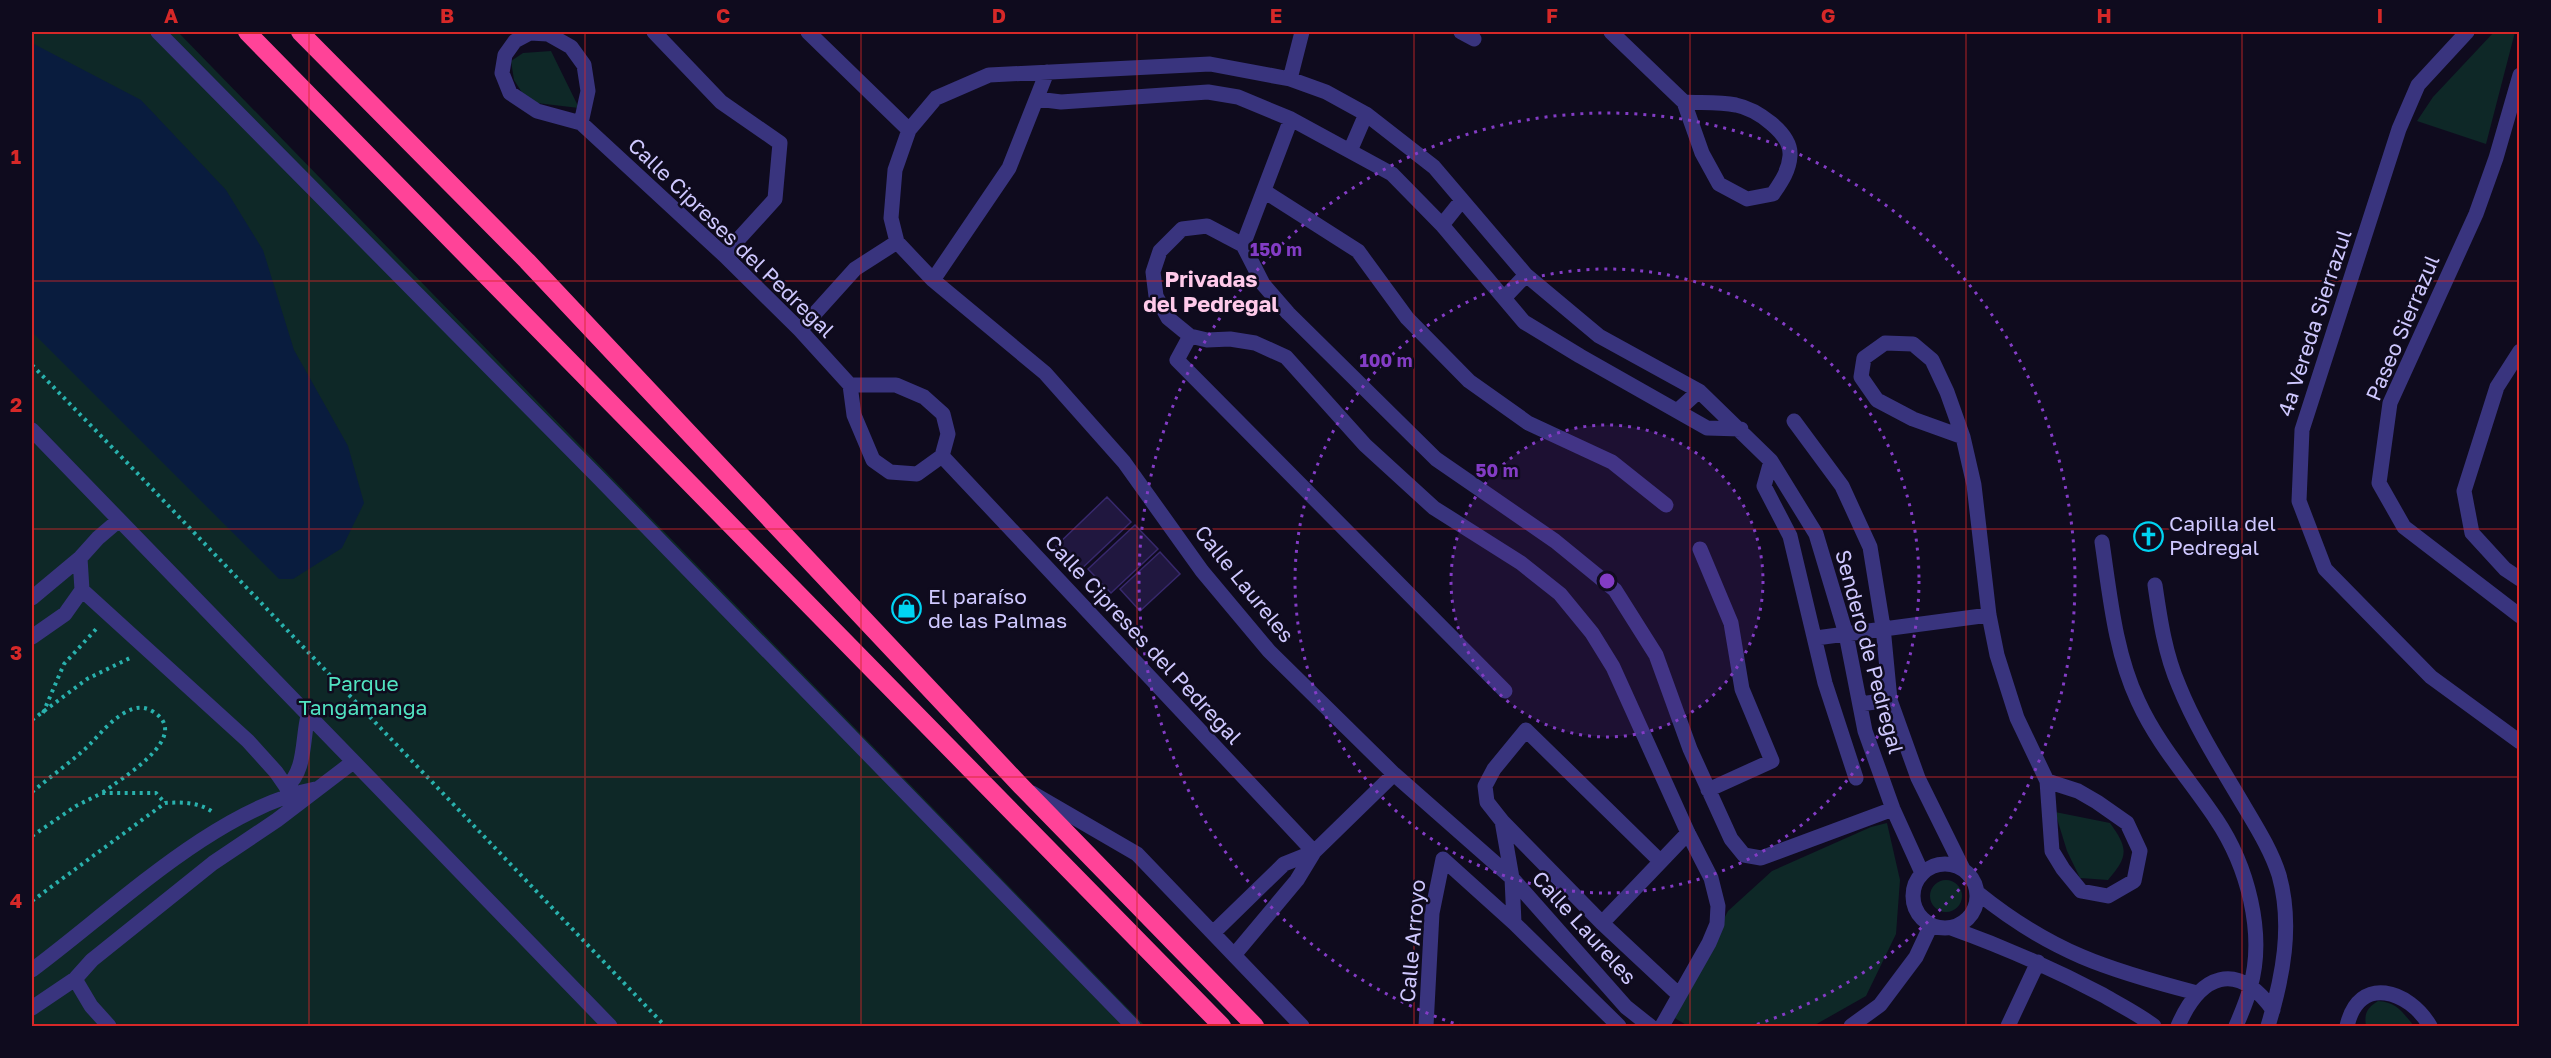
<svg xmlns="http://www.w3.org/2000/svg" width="2551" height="1058" font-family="'Golos Text',sans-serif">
<rect width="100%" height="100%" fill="#0f0b1e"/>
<path fill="#0e2827" d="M32,32H178L1145,1026H32Z
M2494,32H2515L2486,144L2417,121L2433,97Z
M551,51L579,108L528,102L514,80L511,61L523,53Z
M2055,812L2110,823C2128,848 2129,856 2108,880L2080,878L2067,851Z
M1887,823L1900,880L1896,934L1866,996L1813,1026H1688L1673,1017L1728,911L1772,871L1871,827Z
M1930 896a16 16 0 1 1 32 0a16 16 0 1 1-32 0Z
M2378,1001C2397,1002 2403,1013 2414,1026H2366C2364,1013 2367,1008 2378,1001Z"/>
<path fill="#091c3e" d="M32,43L141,100L226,190L263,250L294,350L348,446L364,503L342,548L293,579H279L32,332Z"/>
<path fill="#20173f" stroke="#37286c" stroke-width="1.5" d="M1107,497L1131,522L1077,573L1053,549Z
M1135,525L1158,549L1111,593L1088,569Z
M1160,552L1180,574L1140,611L1120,589Z"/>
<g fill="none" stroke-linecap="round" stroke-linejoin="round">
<path stroke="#29b1ad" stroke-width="4" stroke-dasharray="3 4.5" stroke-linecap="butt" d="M32,365L140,476L665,1026
M43,713L64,664L98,627
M32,720L87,679L132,657
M32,792C49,778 68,764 85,749C99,736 109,721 126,712C135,707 143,706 152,711C195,736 120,779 102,793
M32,836L76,806L102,793H156L165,803
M32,901L165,803C182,802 200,802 214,813"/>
<path stroke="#39347e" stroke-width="15" d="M158,32L596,475L1133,1026
M654,32L721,102L780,143L775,199L724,255
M808,32L909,130
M1461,32L1474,39
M1611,32L1684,102L1702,153L1719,184L1747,199L1773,194C1781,182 1789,171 1790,156C1792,133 1756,109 1736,105C1719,102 1701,103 1684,102
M2467,32L2418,85L2399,129L2302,430L2299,501L2325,569L2431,677L2520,742
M2520,75L2496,158L2476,214L2390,403L2379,483L2404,527L2520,616
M1290,79L1302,32
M1037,99L1061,102L1208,92L1238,97L1291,119L1392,174L1442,225L1524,322L1580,356L1707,428L1741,429
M581,123L588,91L584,65L571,47L548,34L530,33L515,41L505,55L502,73L510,93L537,111L581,123L724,255L800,330L850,385L854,415L873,460L890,472L917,474L942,456L948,434L943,414L924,397L896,385H850
M1350,151L1366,114
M1264,191L1358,251L1407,318L1469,381L1528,423L1612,462L1666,505
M1442,225L1462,200
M1243,245L1291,119
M933,280L1009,168L1047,72
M1504,298L1526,275
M800,330L855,269L897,242
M1190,336L1177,360L1505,691
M2520,351L2497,387L2464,491L2472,533L2505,569L2520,579
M1677,411L1699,391
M1794,421L1842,486L1870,547L1883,627L1890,700L1918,778L1963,869
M32,430L610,1026
M1963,437L1913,419L1877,400L1861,377L1864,358L1885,343L1913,344L1932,360L1947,392L1963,437L1974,485L1989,615L1997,655L2017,718L2047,781L2052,851L2063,869L2081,891L2108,896L2134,881L2140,851L2127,823L2097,802L2078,791L2047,781
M942,456L1314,852
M1771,461L1764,486L1790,536L1825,683L1856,778
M2102,542C2110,596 2115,652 2138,701C2158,745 2190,780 2216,819C2247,865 2266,933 2250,988C2247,1001 2241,1014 2236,1026
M1700,549L1731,623L1742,689L1772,761L1708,790
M2155,585C2160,619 2165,654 2179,686C2196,728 2221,767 2244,806C2257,828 2271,850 2279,875C2293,925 2283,977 2268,1026
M82,590L248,741L276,772L296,801
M32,598L80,558
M32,637L65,614L82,590L80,558L98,538L119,520
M1816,638L1989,615
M1860,704L1890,700
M286,787C306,771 302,740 308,716
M1032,793L1137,854L1302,1026
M1502,821L1602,923L1678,994
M1443,859L1514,923L1619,1026
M1913 896a32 32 0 1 1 64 0a32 32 0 1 1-64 0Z
M1978,893C2051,952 2108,970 2197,993
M1514,923L1512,878L1502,821L1487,802L1485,786L1494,769L1526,730L1659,860
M1602,923L1688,833
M1951,928C2004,947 2054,969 2103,995C2120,1005 2138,1014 2154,1026
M1213,933L1284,864L1314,852
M1235,954L1297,880L1314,852L1394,774
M32,970C112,911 216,808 315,789
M75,979L91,1006L109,1026
M32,1008L75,979L92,960L213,863L277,820L353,762
M1426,1026L1432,913L1443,859
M1650,1026L1626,1007L1512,878L1394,774L1269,651L1202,571L1124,462L1045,373L933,280L897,242L891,218L895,170L909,130L936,98L989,75L1210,64L1290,79L1326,92L1366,114L1434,167L1526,275L1599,336L1699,391L1771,461L1816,534L1846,634L1865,731L1893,809L1922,873
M1662,1026L1709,943L1717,924L1718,906L1711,878L1688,833L1613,667L1592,633L1560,594L1521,563L1434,508L1365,445L1286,357L1255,343L1230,339L1207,340L1190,336L1168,318L1156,296L1153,272L1160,251L1182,229L1207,226L1243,245L1263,284L1288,313L1436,459L1555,541L1615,590L1656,655L1690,749L1731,839L1744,855L1761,858L1893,809
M1851,1026L1880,1005L1916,957L1931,925
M2008,1026L2038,962
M2178,1026C2200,975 2236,959 2273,1010
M2347,1026C2359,974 2409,990 2430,1026"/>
<path stroke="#ff4398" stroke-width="18" d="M247,32L1222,1026
M300,32L527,261L1021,786L1255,1026"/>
</g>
<path fill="none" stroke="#d62828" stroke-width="1.5" stroke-opacity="0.55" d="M309,32V1026M585,32V1026M861,32V1026M1137,32V1026M1414,32V1026M1690,32V1026M1966,32V1026M2242,32V1026M32,281H2520M32,529H2520M32,777H2520"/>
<circle cx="1607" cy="581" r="156" fill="#833cc5" fill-opacity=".12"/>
<g fill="none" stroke="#833cc5" stroke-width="3" stroke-dasharray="3 6">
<circle cx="1607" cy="581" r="156"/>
<circle cx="1607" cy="581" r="312"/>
<path d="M1462 1026A468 468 0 1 1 1752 1026"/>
</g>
<defs>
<symbol id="church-ring" viewBox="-11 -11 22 22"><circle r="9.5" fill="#0f0b1e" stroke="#00d4f3" stroke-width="1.5"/><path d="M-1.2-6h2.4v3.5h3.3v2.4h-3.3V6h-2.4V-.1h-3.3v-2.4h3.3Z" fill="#00d4f3"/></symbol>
<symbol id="shop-ring" viewBox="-11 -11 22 22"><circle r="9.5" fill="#0f0b1e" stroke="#00d4f3" stroke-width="1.5"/><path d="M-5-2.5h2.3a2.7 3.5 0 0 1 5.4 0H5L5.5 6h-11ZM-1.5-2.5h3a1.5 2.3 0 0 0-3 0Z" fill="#00d4f3"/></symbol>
</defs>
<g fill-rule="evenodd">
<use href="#church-ring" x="2132" y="520" width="33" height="33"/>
<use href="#shop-ring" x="890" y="592" width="33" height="33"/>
</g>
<g text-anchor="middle" stroke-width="5" stroke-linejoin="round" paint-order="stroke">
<g font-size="21" fill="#cfc8ff" stroke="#0f0b1e">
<text transform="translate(731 238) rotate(44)" y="7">Calle Cipreses del Pedregal</text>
<text transform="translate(2315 323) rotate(-72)" y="7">4a Vereda Sierrazul</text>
<text transform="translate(2403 328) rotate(-67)" y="7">Paseo Sierrazul</text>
<text transform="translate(1244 584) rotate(51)" y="7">Calle Laureles</text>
<text transform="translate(1143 640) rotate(47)" y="7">Calle Cipreses del Pedregal</text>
<text transform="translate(1869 652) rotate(75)" y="7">Sendero de Pedregal</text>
<text transform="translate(1584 928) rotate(48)" y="7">Calle Laureles</text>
<text transform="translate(1413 941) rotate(-85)" y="7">Calle Arroyo</text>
</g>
<g font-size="21" fill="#cfc8ff" stroke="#0f0b1e" text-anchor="start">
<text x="2169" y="531">Capilla del<tspan x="2169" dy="24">Pedregal</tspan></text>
<text x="928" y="604">El paraíso<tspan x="928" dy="24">de las Palmas</tspan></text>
</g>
<g font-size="21" fill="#51e2c1" stroke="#0f0b1e">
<text x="363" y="691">Parque<tspan x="363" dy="24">Tangamanga</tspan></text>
</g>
<g font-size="22" font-weight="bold" fill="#ffcaea" stroke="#0f0b1e">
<text x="1211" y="287">Privadas<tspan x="1211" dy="25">del Pedregal</tspan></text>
</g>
</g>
<circle cx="1607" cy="581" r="9" fill="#833cc5" stroke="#0f0b1e" stroke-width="3"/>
<g font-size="18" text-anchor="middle" font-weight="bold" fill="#833cc5" stroke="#0f0b1e" stroke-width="5" stroke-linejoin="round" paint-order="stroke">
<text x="1276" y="256">150 m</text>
<text x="1386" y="367">100 m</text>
<text x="1497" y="477">50 m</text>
</g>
<rect width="2551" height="1058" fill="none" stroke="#0f0b1e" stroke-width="66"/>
<rect x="33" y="33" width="2485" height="992" fill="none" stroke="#d62828" stroke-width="2"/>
<g font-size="20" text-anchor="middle" font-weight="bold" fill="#d62828">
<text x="171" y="23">A</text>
<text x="447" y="23">B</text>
<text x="723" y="23">C</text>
<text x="999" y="23">D</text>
<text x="1276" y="23">E</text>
<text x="1552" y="23">F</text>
<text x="1828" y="23">G</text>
<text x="2104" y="23">H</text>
<text x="2380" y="23">I</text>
<text x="16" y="164">1</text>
<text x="16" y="412">2</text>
<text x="16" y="660">3</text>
<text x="16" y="908">4</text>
</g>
</svg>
